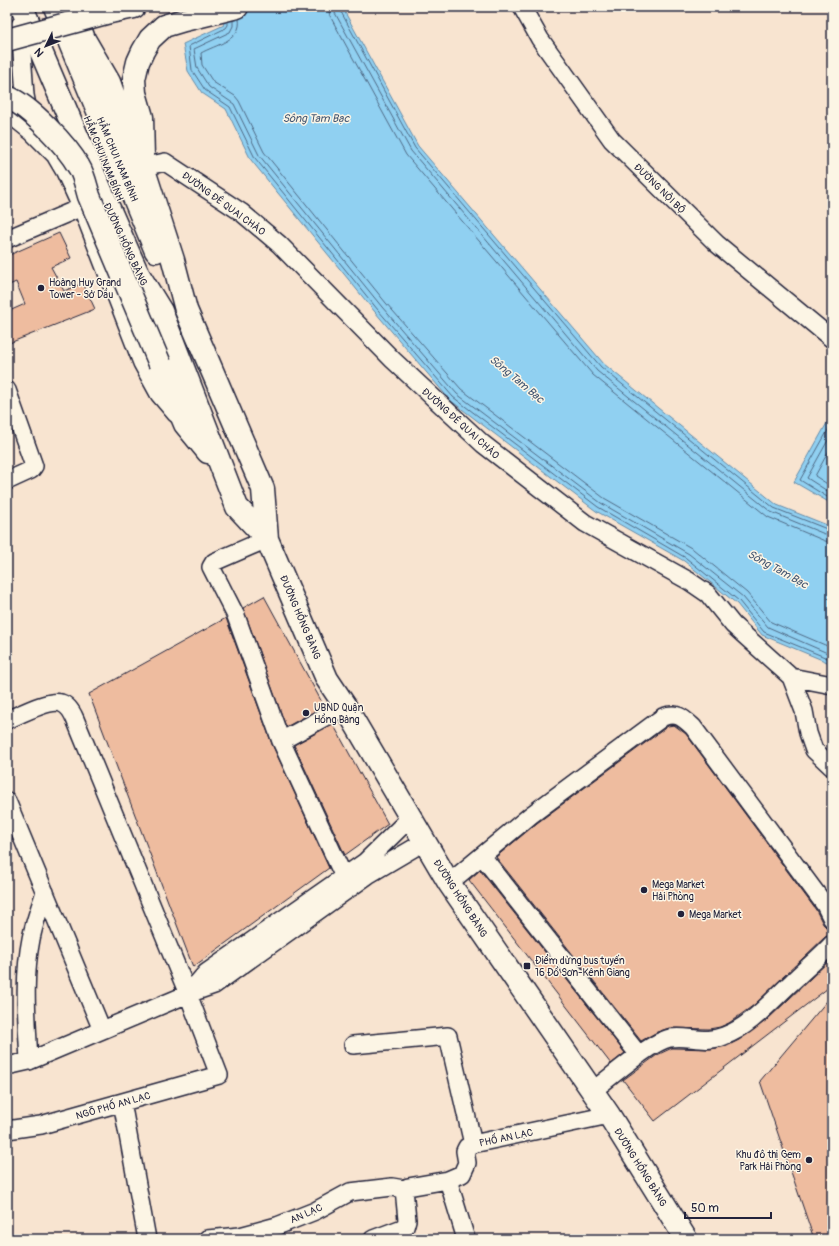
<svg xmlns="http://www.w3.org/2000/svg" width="839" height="1246" font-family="Pangolin,sans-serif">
<rect width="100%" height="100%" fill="#f8e4d0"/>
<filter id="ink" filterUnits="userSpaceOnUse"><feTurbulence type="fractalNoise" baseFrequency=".025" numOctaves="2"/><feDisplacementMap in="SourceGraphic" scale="8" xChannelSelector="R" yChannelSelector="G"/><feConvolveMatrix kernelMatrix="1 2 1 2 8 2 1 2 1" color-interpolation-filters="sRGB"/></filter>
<g filter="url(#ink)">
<path fill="#90d0f1" stroke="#648aa8" d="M221,7H342L418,146L604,364L777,505L832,527V664L762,635L737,604L684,561L596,511L450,400L375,312L251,160L226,109L202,93L188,71L183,44L224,25Z
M832,414V504L794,482Z"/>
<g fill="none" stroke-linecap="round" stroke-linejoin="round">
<path stroke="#4e6884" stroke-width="1" d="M328,7L330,16L406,155L593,375L768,517L825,541L832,542
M334,7L335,13L411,151L597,371L771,512L827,535L832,536
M339,7L340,10L415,148L601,367L774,508L832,531
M239,19C243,40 215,45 201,53L202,65L213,82L235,96L239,101L264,152L386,303L461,389L604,498L693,549L747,593L771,622L832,648
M233,20V26L230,32L194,49L197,68L209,87L234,104L259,155L382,307L457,394L601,503L689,554L743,597L768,627L832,655
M228,22V25L226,28L189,46L192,70L205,90L230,107L255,158L378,310L453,397L598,507L686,558L739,601L764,632L832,660
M832,423L800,480L832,500
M832,433L807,478L832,494
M832,445L815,476L832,487"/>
</g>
<path fill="#eebc9f" stroke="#22223b" d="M59,233L71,258L51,267L64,291L83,283L95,309L7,344V312L25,304L16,282L7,286V256Z
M264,596L324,706L286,727L243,608Z
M226,618L272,744L329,868L193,967L89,694Z
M333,724L388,824L345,855L294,745Z
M674,725L686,734L816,910L823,924L827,928L832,929V934L825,937L754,1005L729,1023L720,1027L709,1029L669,1028L657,1032L641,1041L496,857L537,823L668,726Z
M480,870L625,1053L611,1064L469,880Z
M832,958V985L655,1121L623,1080L657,1055L672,1048L711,1049L727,1046L739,1040L767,1020Z
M832,995V1239H814L760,1081Z"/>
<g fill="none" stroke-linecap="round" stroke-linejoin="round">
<defs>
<path id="minor" d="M522,7L540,39L612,140L717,244L832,339
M20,25L25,95L29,116
M7,112L32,132L55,155L65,172L83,211L142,363L159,394L176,414
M143,167L165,162L241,212L279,244L393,360L483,444L585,523L689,581L708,594L733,625L791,677L832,685
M7,239L82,207
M7,390L34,466L31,470L7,481
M267,539L214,562L211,567L236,616L281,741L344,877L352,887
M791,677L804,711L808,733L814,750L832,767
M7,720C19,715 49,699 61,703C68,705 72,712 75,719L188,994L219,1075L41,1125L7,1130
M281,741L345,706
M7,801L102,1030
M482,856L639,1055
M449,883L531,815L663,717C677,712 682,717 693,727L825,905L832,919
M188,994L206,973L365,862L410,818
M353,1045L448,1036L473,1144
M29,1061C27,1020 23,979 31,939C34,923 40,907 45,892
M7,1066L29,1061L188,994L214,985L368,875L424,842
M592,1091C610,1078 650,1042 670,1038C689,1035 704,1044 724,1036C751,1026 771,1001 792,982C805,969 820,957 832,944
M122,1102L147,1239
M448,1180L466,1239
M207,1239L240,1236L277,1226L315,1211L350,1192L392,1187L404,1189
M373,1239L405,1227L407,1220L404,1189L408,1187L448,1180L462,1174L467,1163L465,1151L467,1147L473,1144L609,1115"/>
<path id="major" d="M22,7L74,129L137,272L161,311L237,507L267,539
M55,7L156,251
M72,7L84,39L109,82L129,138L143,167L173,260L186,310L263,489L267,539L327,679L345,706L449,883L609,1115L686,1239
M110,12L134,7
M143,158L142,117L135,93L134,79L138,62L143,51L150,39L164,26L184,20L237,7
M160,364L185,424L208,452"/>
</defs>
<use href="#minor" stroke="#22223b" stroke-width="20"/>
<use href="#major" stroke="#22223b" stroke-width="25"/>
<use href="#minor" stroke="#fcf5e5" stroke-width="17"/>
<use href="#major" stroke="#fcf5e5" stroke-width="22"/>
<defs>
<path id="major-bridge" d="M7,40L110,12
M7,97C30,106 67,146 79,167C84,175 86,186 89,196L160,364"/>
</defs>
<use href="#major-bridge" stroke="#22223b" stroke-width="25" stroke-linecap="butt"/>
<use href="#major-bridge" stroke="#fcf5e5" stroke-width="22"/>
</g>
</g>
<g fill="#22223b" stroke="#fcf5e5" stroke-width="1.5">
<circle cx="41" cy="288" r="4"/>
<circle cx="306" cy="713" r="4"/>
<circle cx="644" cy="890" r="4"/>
<circle cx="681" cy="914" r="4"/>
<rect x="523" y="962" width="8" height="8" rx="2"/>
<circle cx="809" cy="1160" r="4"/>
</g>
<g text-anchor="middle" stroke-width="3" stroke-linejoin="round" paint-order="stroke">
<g font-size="10" fill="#22223b" stroke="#fcf5e5">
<text transform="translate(104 158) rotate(68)" y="4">HẦM CHUI NAM BÍNH</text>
<text transform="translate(118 159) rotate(67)" y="4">HẦM CHUI NAM BÍNH</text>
<text transform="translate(660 188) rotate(44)" y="4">ĐƯỜNG NỘI BỘ</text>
<text transform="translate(224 203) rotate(36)" y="4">ĐƯỜNG ĐÊ QUAI CHẢO</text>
<text transform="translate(126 244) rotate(65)" y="4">ĐƯỜNG HỒNG BÀNG</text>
<text transform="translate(461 423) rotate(42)" y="4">ĐƯỜNG ĐÊ QUAI CHẢO</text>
<text transform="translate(301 617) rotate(67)" y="4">ĐƯỜNG HỒNG BÀNG</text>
<text transform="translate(461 898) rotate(57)" y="4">ĐƯỜNG HỒNG BÀNG</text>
<text transform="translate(113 1105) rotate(-16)" y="4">NGÕ PHỐ AN LẠC</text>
<text transform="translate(506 1137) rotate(-12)" y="4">PHỐ AN LẠC</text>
<text transform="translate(641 1167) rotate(58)" y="4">ĐƯỜNG HỒNG BÀNG</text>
<text transform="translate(306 1213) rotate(-24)" y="4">AN LẠC</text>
</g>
<g font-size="10" fill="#22223b" stroke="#fcf5e5" text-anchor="start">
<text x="49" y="286">Hoàng Huy Grand<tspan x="49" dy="12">Tower - Sở Dầu</tspan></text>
<text x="314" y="711">UBND Quận<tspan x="314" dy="12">Hồng Bàng</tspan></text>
<text x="652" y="888">Mega Market<tspan x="652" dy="12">Hải Phòng</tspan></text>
<text x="689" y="918">Mega Market</text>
<text x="535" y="964">Điểm dừng bus tuyến<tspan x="535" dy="12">16 Đồ Sơn-Kênh Giang</tspan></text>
<text x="801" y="1158" text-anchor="end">Khu đô thị Gem<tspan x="801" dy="12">Park Hải Phòng</tspan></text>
</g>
<g font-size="11" font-style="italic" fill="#435672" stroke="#fcf5e5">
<text x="316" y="122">Sông Tam Bạc</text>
<text transform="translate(517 379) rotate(40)" y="4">Sông Tam Bạc</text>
<text transform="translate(778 569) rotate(29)" y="4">Sông Tam Bạc</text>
</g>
</g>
<rect width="839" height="1246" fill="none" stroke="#fcf5e5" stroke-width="24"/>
<rect x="12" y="12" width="815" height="1222" fill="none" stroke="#22223b" stroke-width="1.5" filter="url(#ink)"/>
<g transform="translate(46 46) rotate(227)" stroke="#fcf5e5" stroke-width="3" paint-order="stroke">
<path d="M0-3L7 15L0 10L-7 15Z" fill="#22223b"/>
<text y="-6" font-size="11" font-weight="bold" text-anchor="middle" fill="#22223b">N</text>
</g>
<path d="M685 1212v6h86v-6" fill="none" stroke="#22223b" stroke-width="2"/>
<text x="691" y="1212" font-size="12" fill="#22223b" stroke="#fcf5e5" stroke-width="3" paint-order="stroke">50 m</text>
</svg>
